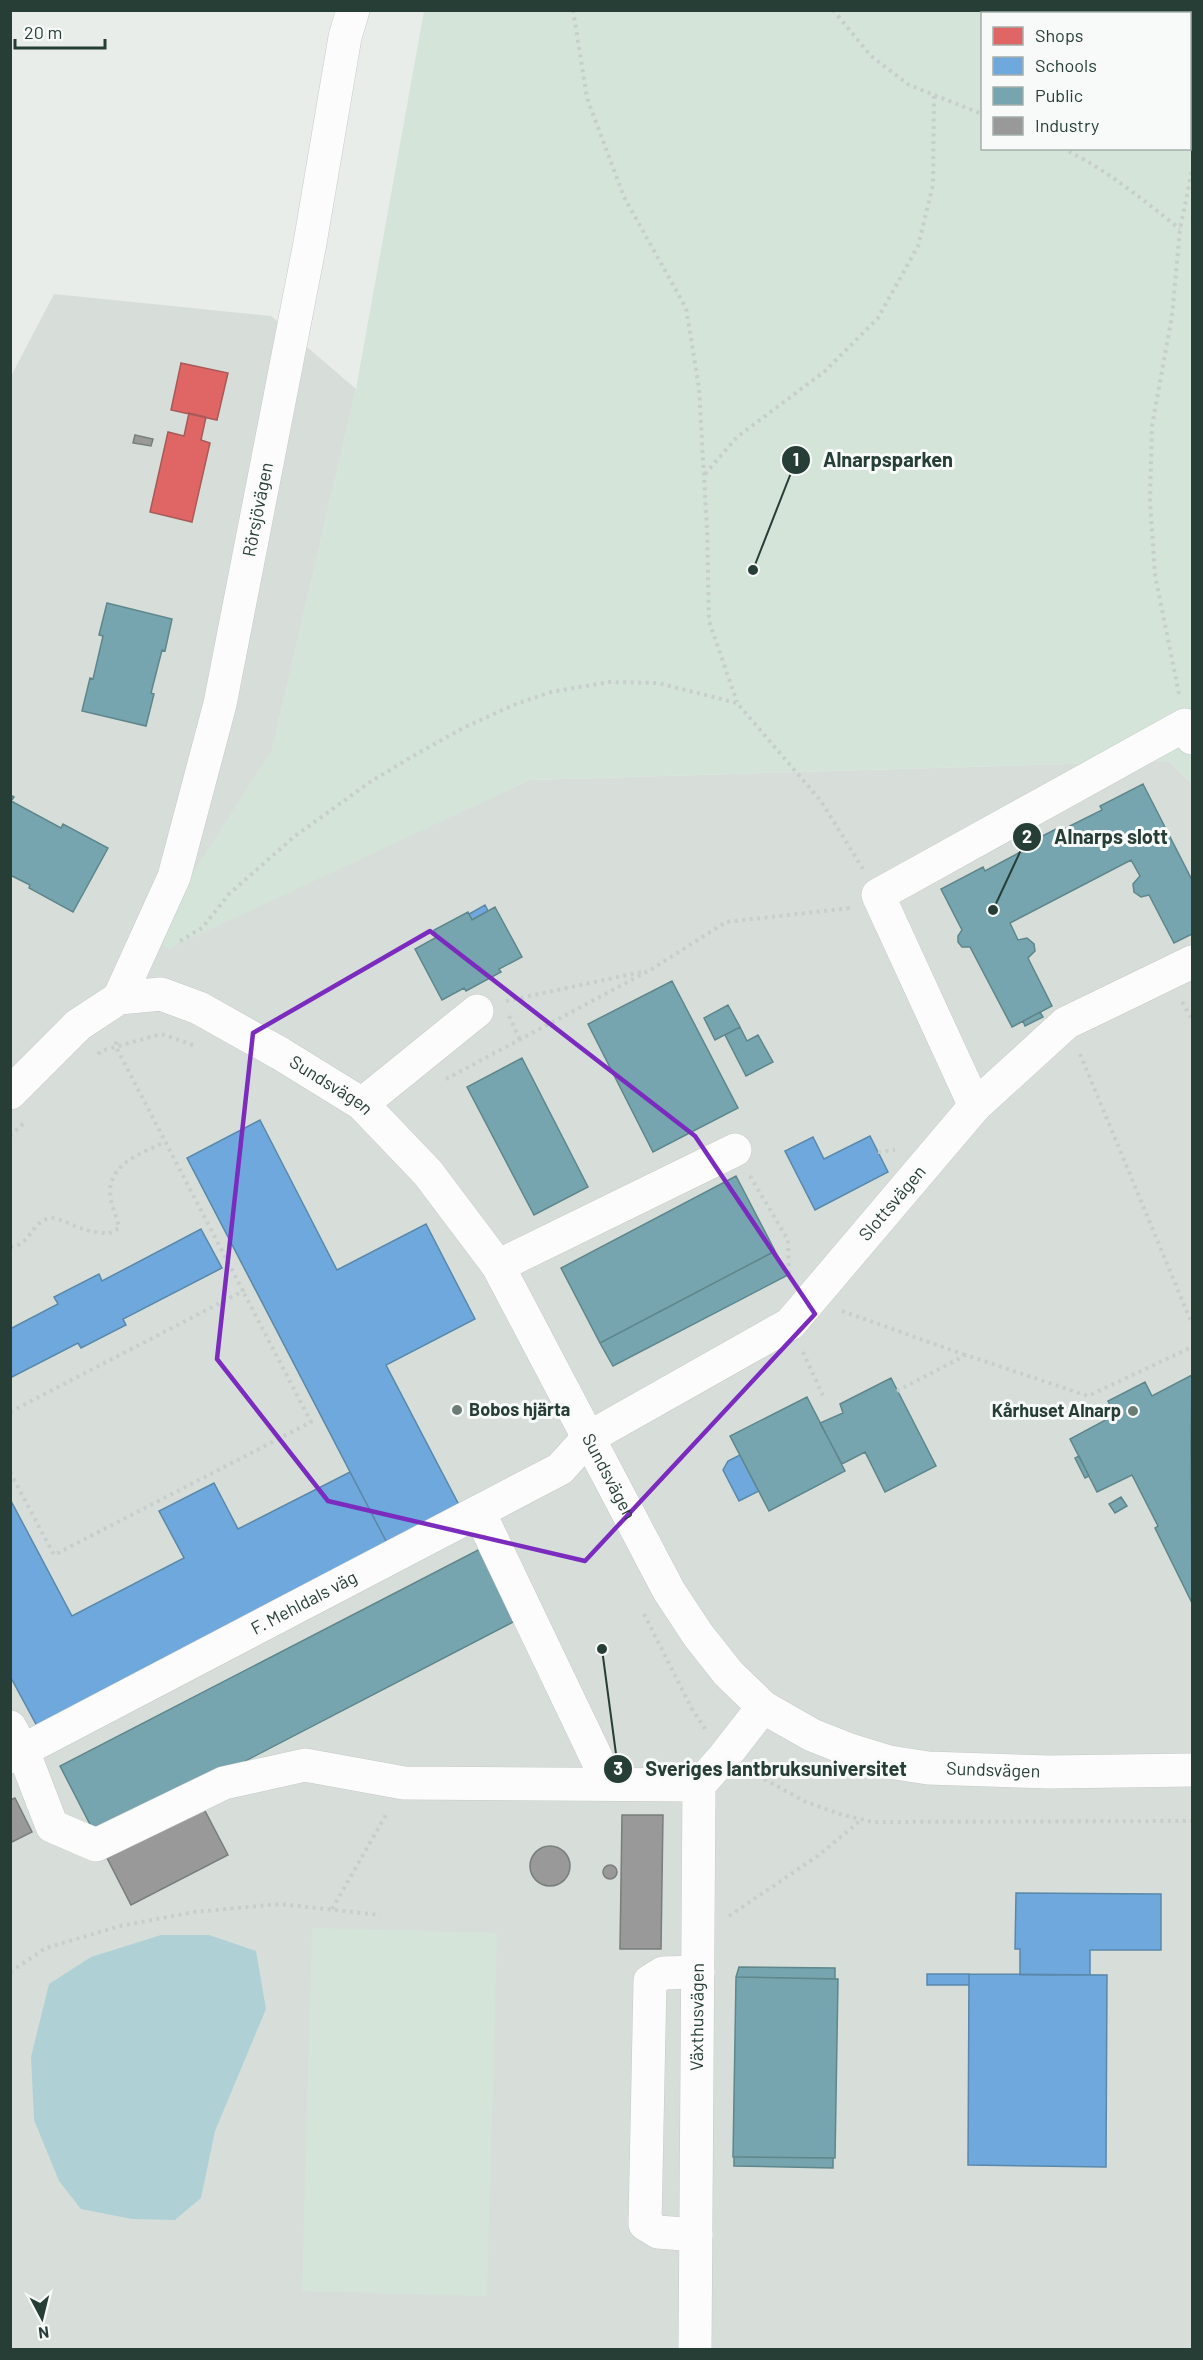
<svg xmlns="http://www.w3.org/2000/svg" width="1203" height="2360" font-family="Barlow,sans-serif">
<rect width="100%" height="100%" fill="#e8edea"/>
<path fill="#d7deda" d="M54,294L271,316L356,389L272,751L152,937L168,948L529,780L1169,761L1192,784V2349H11L10,378Z"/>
<path fill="#d4e4d8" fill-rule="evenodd" d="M424,11H1192V784L1169,761L529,780L168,949L151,937L272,751L356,389ZM982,14H1190V148H982Z
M312,1928L497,1933L487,2296L302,2291Z"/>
<path fill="#afd1d5" d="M161,1935H209L256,1951L266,2009L215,2131L201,2198L175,2220L132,2219L81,2209L59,2181L34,2120L31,2057L49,1984L91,1957Z"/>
<path fill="#e06666" stroke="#a85a58" stroke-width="1.5" d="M181,363L228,373L217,420L171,410Z
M189,413L206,417L201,440L210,443L192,522L150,512L168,432L184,436Z"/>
<path fill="#6fa8dc" stroke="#5988aa" stroke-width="1.5" d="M485,905L488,911L472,920L469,914Z
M260,1120L337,1270L426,1224L475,1319L386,1365L459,1505L387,1543L187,1158Z
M870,1136L888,1172L815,1210L785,1151L813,1137L824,1159Z
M201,1229L222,1268L123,1319L126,1325L81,1348L78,1343L10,1378V1329L58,1304L54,1297L99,1274L102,1281Z
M740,1455L759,1491L739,1501L723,1470L728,1461Z
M350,1472L387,1543L37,1726L10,1676V1499L72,1616L184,1558L159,1511L214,1483L238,1529Z
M1016,1893L1161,1894V1950H1090V1975H1020V1949H1015Z
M927,1974H969V1985H927Z
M969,1974L1107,1975L1106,2167L968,2165Z"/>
<path fill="#76a5af" stroke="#5e868b" stroke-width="1.5" d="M107,603L172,619L165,651L162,650L151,693L154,694L146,726L82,711L90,678L93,679L103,636L99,635Z
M1143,784L1192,880V934L1174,943L1149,895L1141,897L1134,892L1133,884L1140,876L1131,860L1010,923L1018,940L1027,938L1034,944L1035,951L1028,958L1052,1006L1012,1027L970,947H962L958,942V936L962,930L941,889L983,867L985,871L1026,849L1025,845L1058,828L1060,831L1102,810L1100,806Z
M10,795L14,797L11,801L61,828L63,824L108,848L73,912L29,888L30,885L10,875Z
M495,907L522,957L499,969L501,972L466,991L464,988L442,1000L415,949L437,937L434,930L468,912L472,920Z
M672,981L738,1108L653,1152L588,1024Z
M728,1005L740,1027L715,1040L704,1018Z
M1040,1012L1043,1017L1025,1026L1023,1021Z
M740,1027L747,1041L758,1035L773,1062L746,1076L725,1035Z
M522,1058L588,1187L534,1215L467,1087Z
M736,1176L775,1251L600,1343L561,1268Z
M775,1251L788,1275L613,1366L600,1343Z
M1192,1375L1191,1443L1192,1603L1155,1528L1158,1526L1132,1475L1097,1492L1070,1439L1115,1415L1108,1401L1145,1382L1152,1396Z
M891,1378L936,1466L885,1492L865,1452L842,1464L820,1423L843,1413L840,1404Z
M807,1397L845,1471L769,1511L730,1436Z
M1079,1456L1089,1476L1085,1478L1075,1458Z
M1121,1497L1127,1506L1115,1513L1109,1504Z
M482,1548L519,1619L97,1838L60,1766Z
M739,1967L835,1968V1979L736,1977Z
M736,1977L838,1979L835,2158L733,2157Z
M734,2157L833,2158V2168L734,2166Z"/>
<path fill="#999" stroke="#777e7c" stroke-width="1.5" d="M135,435L153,439L151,446L133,443Z
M15,1798L32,1832L10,1843V1800Z
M203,1807L228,1855L131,1905L107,1858Z
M622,1815H663L661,1949H620Z
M530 1866a20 20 0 1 1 40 0a20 20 0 1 1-40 0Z
M603 1872a7 7 0 1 1 14 0a7 7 0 1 1-14 0Z"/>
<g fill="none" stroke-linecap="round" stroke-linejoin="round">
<defs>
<g id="minor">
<path id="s1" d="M119,998L174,877L220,704L310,243L345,37L353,10"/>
<path id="s2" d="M10,1093L78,1025L119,998L161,994L199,1008L281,1054L362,1104L428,1173L498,1266L669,1591L698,1635L728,1673L763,1707L812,1735L850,1750L889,1762L928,1768L1050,1772L1192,1770"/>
<path d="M362,1104L477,1011"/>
<path d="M975,1106L878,895L1185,725L1192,738"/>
<path d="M498,1266L735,1150"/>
<path d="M479,1512L609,1784"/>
<path d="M10,1727L23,1751L52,1826L96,1845L224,1783L305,1765L404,1783L699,1785"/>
<path id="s3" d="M10,1757L560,1469L588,1438L790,1324L975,1106L1066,1023L1192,962"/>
<path d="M696,2235L658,2232L645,2224L650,1981L663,1973L698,1972"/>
<path id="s4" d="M695,2350L699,1785L724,1757L763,1707"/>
</g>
</defs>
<use href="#minor" stroke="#c5cac7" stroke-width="34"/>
<path stroke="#c8cecb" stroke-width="4" stroke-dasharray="3 4.5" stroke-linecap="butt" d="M573,10L587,98L624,197L686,308L699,388L707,529L709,621L737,702
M833,10L871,56L909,85L982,114
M1062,148C1106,169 1142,199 1180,229
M705,474L737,437L824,372L878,318L918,246L933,185L934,95
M1179,694L1155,575L1150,501L1152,426L1172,316L1180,229L1192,170
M180,941L202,928L229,894L295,836L370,782L413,756L465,727L516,704L551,692L609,682L658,683L737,703L821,801L863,869
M506,1001L646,971
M1182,1002L1192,1019
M509,1016L520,1040
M98,1054L101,1051L161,1034L196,1046
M1080,1054L1192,1324
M446,1079L652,969L726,922L850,908
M10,1136L25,1122
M878,1152L895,1150
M750,1176L788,1240L789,1276
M10,1247C31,1246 32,1219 52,1218C61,1218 74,1227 84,1229C91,1232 100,1232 108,1234L119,1228C117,1218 113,1209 111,1200C104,1165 140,1154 165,1142
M842,1311L965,1355
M803,1352L824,1398
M897,1391L966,1355L1088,1396L1192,1347
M10,1412L243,1291L116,1047V1039
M10,1472L54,1555L311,1422L243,1291
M644,1614L692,1709L705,1729
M751,1772L806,1802L840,1814L872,1822L1192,1821
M332,1909L387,1813
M729,1916L819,1855L861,1820
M10,1972L46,1948L120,1926L194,1912L280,1904L380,1915"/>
<use href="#minor" stroke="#fcfcfc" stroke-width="33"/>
</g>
<path fill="none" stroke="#7b2cbf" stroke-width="4.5" stroke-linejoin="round" d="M430,931L695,1136L815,1314L585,1561L328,1501L217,1359L253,1033Z"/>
<g fill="#6b7b76" stroke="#f7faf9" stroke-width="2">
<circle cx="457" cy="1410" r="6"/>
<circle cx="1133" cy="1411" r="6"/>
</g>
<g text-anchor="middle" stroke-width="6" stroke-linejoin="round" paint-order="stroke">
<g font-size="18" fill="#273e37" stroke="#f7faf9">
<text dy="6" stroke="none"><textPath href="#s1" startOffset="510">Rörsjövägen</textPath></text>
<text dy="6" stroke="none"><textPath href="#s2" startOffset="381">Sundsvägen</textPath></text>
<text dy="6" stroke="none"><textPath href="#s3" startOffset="1053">Slottsvägen</textPath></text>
<text dy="6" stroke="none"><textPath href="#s2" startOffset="867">Sundsvägen</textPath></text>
<text dy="6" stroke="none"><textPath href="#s3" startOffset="332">F. Mehldals väg</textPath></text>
<text dy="6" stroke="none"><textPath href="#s2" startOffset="1389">Sundsvägen</textPath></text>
<text dy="6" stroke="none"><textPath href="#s4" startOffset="333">Växthusvägen</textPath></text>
</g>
<g font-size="18" font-weight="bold" fill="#273e37" stroke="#f7faf9" text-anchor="start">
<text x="469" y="1416">Bobos hjärta</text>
<text x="1121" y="1417" text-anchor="end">Kårhuset Alnarp</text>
</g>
</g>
<path fill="none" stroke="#273e37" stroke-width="2" d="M753 570L796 460M993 910L1027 837M602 1649L618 1769"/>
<g fill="#273e37" stroke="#f7faf9" stroke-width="2">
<circle cx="753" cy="570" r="6"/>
<circle cx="993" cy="910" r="6"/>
<circle cx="602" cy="1649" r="6"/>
<circle cx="796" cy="460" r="15"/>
<circle cx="1027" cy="837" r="15"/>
<circle cx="618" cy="1769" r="15"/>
</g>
<g font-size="18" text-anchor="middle" font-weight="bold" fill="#fff">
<text x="796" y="466">1</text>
<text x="1027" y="843">2</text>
<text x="618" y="1775">3</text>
</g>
<g font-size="20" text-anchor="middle" font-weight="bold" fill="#273e37" stroke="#f7faf9" stroke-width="6" stroke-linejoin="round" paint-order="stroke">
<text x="888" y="467">Alnarpsparken</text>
<text x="1111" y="844">Alnarps slott</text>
<text x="776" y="1776">Sveriges lantbruksuniversitet</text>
</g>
<rect width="1203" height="2360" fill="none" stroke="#273e37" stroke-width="24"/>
<rect x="981" y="12" width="210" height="138" fill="#f7faf9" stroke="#a4afab" stroke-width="1.5"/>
<rect x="993" y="27" width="30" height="18" fill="#e06666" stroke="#a4afab" stroke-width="1.5"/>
<text x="1035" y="42" font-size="18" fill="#273e37">Shops</text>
<rect x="993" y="57" width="30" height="18" fill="#6fa8dc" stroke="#a4afab" stroke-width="1.5"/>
<text x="1035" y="72" font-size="18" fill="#273e37">Schools</text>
<rect x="993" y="87" width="30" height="18" fill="#76a5af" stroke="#a4afab" stroke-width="1.5"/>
<text x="1035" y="102" font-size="18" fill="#273e37">Public</text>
<rect x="993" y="117" width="30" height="18" fill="#999999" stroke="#a4afab" stroke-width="1.5"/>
<text x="1035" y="132" font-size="18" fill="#273e37">Industry</text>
<g transform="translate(42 2318) rotate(173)" stroke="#f7faf9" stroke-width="4.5" paint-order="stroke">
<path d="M0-4.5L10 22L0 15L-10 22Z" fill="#273e37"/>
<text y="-9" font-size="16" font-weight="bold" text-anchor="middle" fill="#273e37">N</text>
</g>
<path d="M15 39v9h90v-9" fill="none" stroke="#273e37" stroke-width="3"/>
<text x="24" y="39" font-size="18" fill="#273e37" stroke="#f7faf9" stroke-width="4.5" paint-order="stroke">20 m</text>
</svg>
